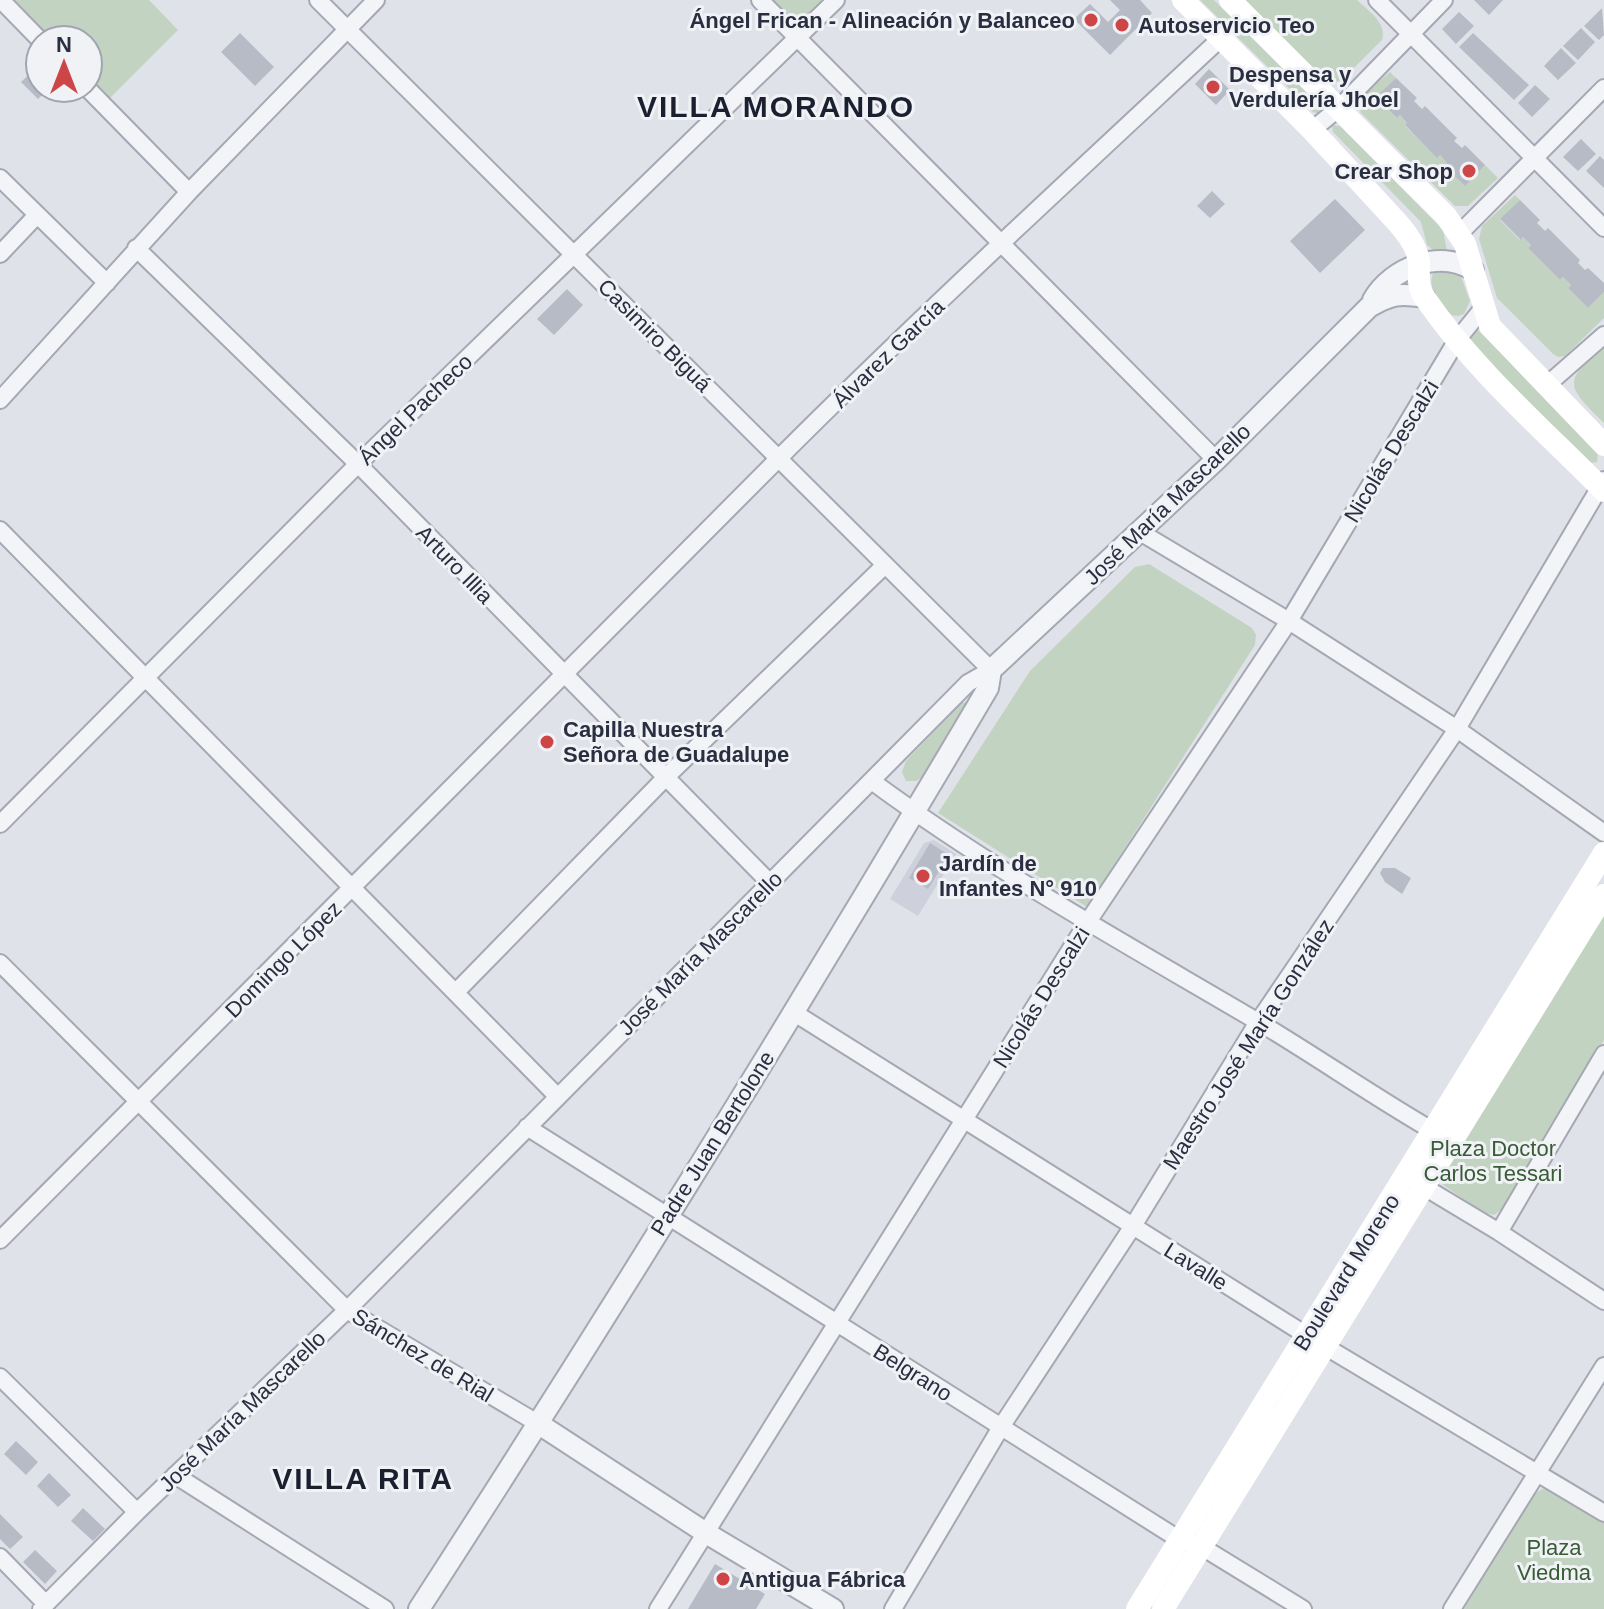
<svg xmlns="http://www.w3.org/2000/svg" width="1604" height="1609" font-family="Helvetica,sans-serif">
<rect width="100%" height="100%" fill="#e0e2e9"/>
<path fill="#ced1db" d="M934,840L956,854L918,916L890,899L924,843Z"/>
<path fill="#c3d3c1" d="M8,0H149L178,30L108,100L88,80V40H48Z
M762,0H822L802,20L791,25Z
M1200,0H1214L1319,105L1320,114L1313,112Z
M1244,0H1357C1369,11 1387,23 1382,40L1341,81L1332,82L1323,78Z
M1390,72L1396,78L1377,97L1397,118L1400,115L1407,123L1405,126L1437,157L1440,155L1447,163L1445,166L1464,185L1485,165L1498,178L1468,206H1455L1361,113C1356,96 1379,82 1390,72Z
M1332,125L1340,126L1443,230L1448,256L1440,255L1427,245L1421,222L1333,132Z
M1515,195L1520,200L1500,220L1520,240L1523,237L1531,245L1528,248L1560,280L1563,277L1571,285L1568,288L1588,308L1604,292V318L1565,356L1558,357L1553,354L1497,298L1479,239L1482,226Z
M1434,271H1459L1470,301L1464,314L1458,316L1449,315C1438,301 1426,289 1434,271Z
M1474,326L1598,452L1597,462L1589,463L1465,340Z
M1604,343V423C1564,383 1564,384 1604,343Z
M1149,564L1252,628L1256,635L1255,645L1087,907L938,813L1030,671L1135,567Z
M966,702V708L926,775L916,781H906L902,772L906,761L961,703Z
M1604,914V1040L1503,1208L1494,1215L1482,1212L1442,1184L1444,1175Z
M1544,1488L1551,1490L1604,1523V1609H1464L1533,1495Z"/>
<path fill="#b7bbc6" d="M1110,0H1140L1152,13L1110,55L1074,19L1090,4L1108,22L1120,10Z
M1474,0H1503L1489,15Z
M1602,8L1604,35L1599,40L1584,26Z
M1459,12L1474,26L1456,44L1442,29Z
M1581,28L1595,42L1578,60L1563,46Z
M240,33L274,67L255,86L221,52Z
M1473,33L1529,85L1514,100L1459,47Z
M1561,48L1576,63L1558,80L1544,66Z
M38,66L40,88H49L38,99L21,82Z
M1209,69L1230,90L1216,105L1195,84Z
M1396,78L1417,98L1414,101L1422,109L1425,106L1457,138L1454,141L1462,148L1465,145L1485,165L1465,186L1444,166L1447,163L1440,155L1437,158L1405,125L1407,123L1400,115L1397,118L1376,97Z
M1535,85L1550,99L1532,117L1518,103Z
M1581,139L1596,154L1578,171L1563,157Z
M1600,156L1604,160V188L1586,171Z
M1212,191L1225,204L1210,218L1197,206Z
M1335,199L1365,230L1320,273L1290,241Z
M1520,200L1540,220L1537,223L1545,231L1548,228L1580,260L1578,263L1585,270L1588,268L1604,283V292L1588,308L1568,288L1571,285L1563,277L1560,280L1528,248L1531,245L1523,237L1521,240L1500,219Z
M567,289L583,305L554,335L537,319Z
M930,843L949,855L928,889L909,878Z
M1383,868H1395L1411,878L1402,894L1385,882L1380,873Z
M16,1441L38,1462L26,1475L4,1454Z
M49,1473L71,1495L58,1507L37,1486Z
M83,1508L105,1529L93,1541L71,1521Z
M0,1514L23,1537L10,1549L0,1539Z
M35,1550L57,1571L45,1584L23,1562Z
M715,1564L765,1594L756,1609H688Z"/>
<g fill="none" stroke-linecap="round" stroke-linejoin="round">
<defs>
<path id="minor" d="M1,0L40,40
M760,0L1216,460
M1377,0L1604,228
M87,88L189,192
M1312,130L1339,108L1444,0
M0,178L107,283
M1460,233L1604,88
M136,248L358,464L770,883
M0,254L37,215
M1547,385L1604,335
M0,400L189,192L376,0
M0,530L557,1096
M1140,532L1289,621L1457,729L1604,833
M873,782C994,871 1126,944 1255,1020C1318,1057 1378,1100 1442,1136
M0,824L358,464L836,0
M0,963L347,1310L539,1424
M456,992L667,776L885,565
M793,1012L1306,1335L1604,1513
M527,1127L1180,1540L1202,1547L1303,1609
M1416,1182L1499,1232L1604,1301
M1499,1232L1604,1054
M0,1240C261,981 518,719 778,459C922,315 1072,177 1221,38
M0,1377L137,1512
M175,1475L385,1609
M0,1557L46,1604
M41,1609L137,1512L347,1310L968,683L991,670L318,0
M658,1609L1087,923L1289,621L1457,340L1483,308
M893,1609L1001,1427L1133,1226L1258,1022L1457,729L1604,480
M1452,1609L1604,1366"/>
<path id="tertiary" d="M1373,300C1392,267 1440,249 1473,270
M539,1424L706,1533L833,1609
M419,1609C615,1306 805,998 988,688L991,670L1216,460L1369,307C1391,294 1399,293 1424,297"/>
</defs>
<use href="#minor" stroke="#a5a8b3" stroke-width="20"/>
<use href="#tertiary" stroke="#a5a8b3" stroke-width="24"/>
<use href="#minor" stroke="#f3f4f7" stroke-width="16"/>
<use href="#tertiary" stroke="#f3f4f7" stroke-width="20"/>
<path stroke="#fff" stroke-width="22" d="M1183,0L1312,130L1396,221C1406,232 1418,247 1419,263C1419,277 1417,286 1425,298C1474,370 1543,429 1604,491
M1230,0L1446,216L1465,244L1490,326L1604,445
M1137,1609L1604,853
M1163,1609L1604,895"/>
</g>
<g fill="#ce4548" stroke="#f0f2f6" stroke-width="3">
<circle cx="1091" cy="20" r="8"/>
<circle cx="1122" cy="25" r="8"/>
<circle cx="1213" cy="87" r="8"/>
<circle cx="1469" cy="171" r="8"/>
<circle cx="547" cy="742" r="8"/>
<circle cx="923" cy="876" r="8"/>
<circle cx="723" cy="1579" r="8"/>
</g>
<g text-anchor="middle" stroke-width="6" stroke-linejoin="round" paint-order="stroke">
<g font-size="22" font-weight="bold" fill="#292e41" stroke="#f0f2f6" text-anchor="start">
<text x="1075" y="28" text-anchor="end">Ángel Frican - Alineación y Balanceo</text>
<text x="1138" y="33">Autoservicio Teo</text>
<text x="1229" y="82">Despensa y<tspan x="1229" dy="25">Verdulería Jhoel</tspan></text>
<text x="1453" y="179" text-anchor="end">Crear Shop</text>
<text x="563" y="737">Capilla Nuestra<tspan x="563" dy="25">Señora de Guadalupe</tspan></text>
<text x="939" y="871">Jardín de<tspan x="939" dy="25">Infantes N° 910</tspan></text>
<text x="739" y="1587">Antigua Fábrica</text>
</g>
<g font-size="22" fill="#292e41" stroke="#f0f2f6">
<text transform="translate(655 335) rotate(45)" y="8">Casimiro Biguá</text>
<text transform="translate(888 353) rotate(-44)" y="8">Álvarez García</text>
<text transform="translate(415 409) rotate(-44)" y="8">Ángel Pacheco</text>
<text transform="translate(1391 451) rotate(-59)" y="8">Nicolás Descalzi</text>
<text transform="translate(1167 504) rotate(-44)" y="8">José María Mascarello</text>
<text transform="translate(455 564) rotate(46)" y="8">Arturo Illia</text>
<text transform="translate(700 953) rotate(-45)" y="8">José María Mascarello</text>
<text transform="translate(283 959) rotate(-45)" y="8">Domingo López</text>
<text transform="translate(1041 997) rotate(-58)" y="8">Nicolás Descalzi</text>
<text transform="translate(1248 1044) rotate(-57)" y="8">Maestro José María González</text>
<text transform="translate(712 1143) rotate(-58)" y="8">Padre Juan Bertolone</text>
<text transform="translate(1196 1266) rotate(32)" y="8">Lavalle</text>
<text transform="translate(1346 1272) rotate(-58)" y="8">Boulevard Moreno</text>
<text transform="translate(423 1355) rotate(31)" y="8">Sánchez de Rial</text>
<text transform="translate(913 1372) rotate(32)" y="8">Belgrano</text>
<text transform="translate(242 1411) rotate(-44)" y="8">José María Mascarello</text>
</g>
<g font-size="22" fill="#385c36" stroke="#f0f2f6">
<text x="1493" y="1156">Plaza Doctor<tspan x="1493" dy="25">Carlos Tessari</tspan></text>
<text x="1554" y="1555">Plaza<tspan x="1554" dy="25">Viedma</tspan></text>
</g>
<g font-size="30" font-weight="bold" letter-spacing="2" fill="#1b2031" stroke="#f0f2f6">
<text x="776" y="117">VILLA MORANDO</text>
<text x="363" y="1489">VILLA RITA</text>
</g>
</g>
<g transform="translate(64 64)"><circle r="38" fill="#f0f2f6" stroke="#a0a4ae" stroke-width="2"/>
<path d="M0-6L14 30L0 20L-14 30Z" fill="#ce4548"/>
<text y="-12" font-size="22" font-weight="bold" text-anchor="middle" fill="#292e41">N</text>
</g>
</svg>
